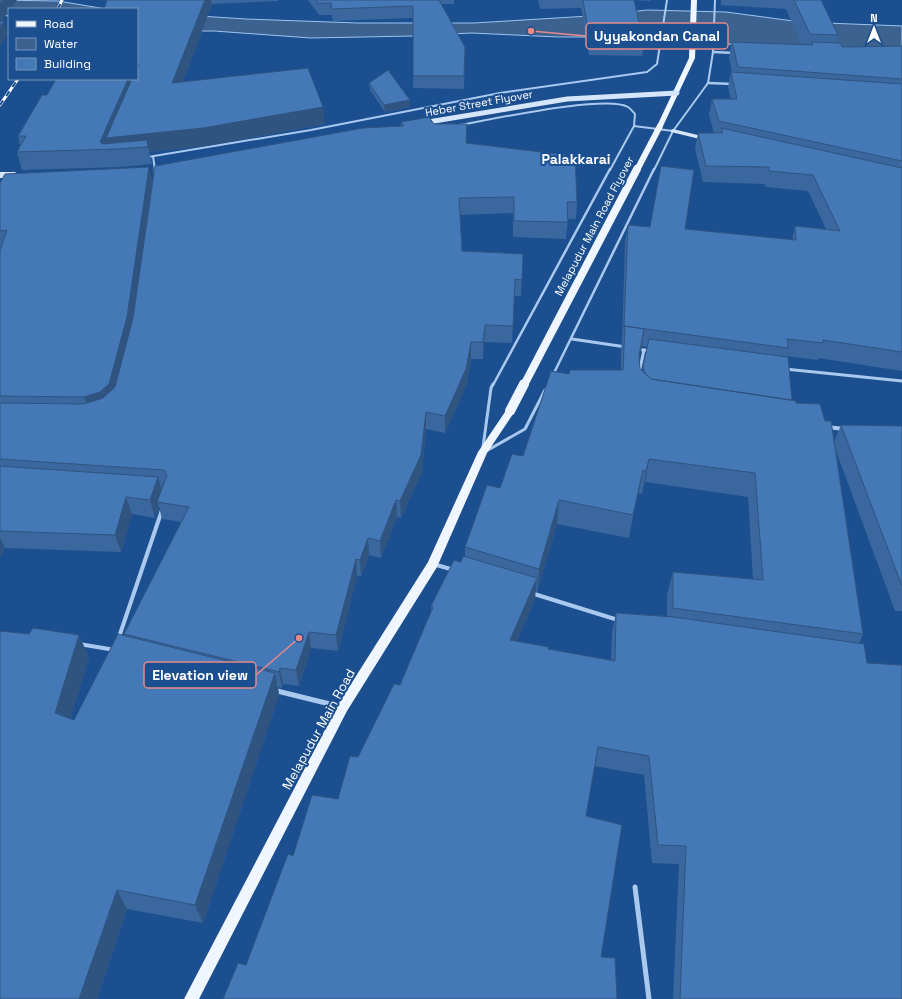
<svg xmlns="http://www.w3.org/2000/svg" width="902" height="999" font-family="'Space Grotesk',sans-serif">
<rect width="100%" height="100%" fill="#1b4f8f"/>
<path fill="#3c6290" stroke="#9cc4f0" d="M0,0L58,1L106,9H9V16L0,15Z
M647,10L726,12L801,22L902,26V51L805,46L726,44L656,37H558L471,33L413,36L311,38L214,31H164L137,12L246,19L358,23H474L606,15Z"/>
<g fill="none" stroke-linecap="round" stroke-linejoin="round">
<path stroke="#a9c9ee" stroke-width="2" d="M459,125C489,120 607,94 628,107C631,109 633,112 635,114L634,126L610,170
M634,126L673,131
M153,156L155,170
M148,157L311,130L500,93L647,72L657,64L667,0
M654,170L673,131L708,83L713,52L715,0"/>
<path stroke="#a9c9ee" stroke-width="2.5" d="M155,169V173
M553,375L654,169
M493,385L610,169"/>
<path stroke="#a9c9ee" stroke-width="3" d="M483,447L491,388L493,384
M488,450L525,429L545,390"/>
<path stroke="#a9c9ee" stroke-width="2.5" d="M713,52L735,53
M708,83L733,84"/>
<path stroke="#a9c9ee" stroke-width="3" d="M572,339L626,347
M636,349L651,351
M785,369L902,381
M639,373L644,350"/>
<path stroke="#a9c9ee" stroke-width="4" d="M827,427L844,429
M433,564L454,570
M531,593L618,620
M118,640L162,510
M79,644L115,650"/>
<path stroke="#a9c9ee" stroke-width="5" d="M273,690L342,707
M635,887L649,999"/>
<path fill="#d6e6fa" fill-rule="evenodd" d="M673,129L710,138L711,139L708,141L671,132V130Z"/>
<path fill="#f0f6ff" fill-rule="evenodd" d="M691,0H697L695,58L663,126L658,127L657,126L689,58Z
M510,408L515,411L487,453L437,567L347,711L199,999H184L339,703L428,562L478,452L507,409Z"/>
<defs>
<path id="rail" d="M58,9L62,0
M0,105L18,79"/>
</defs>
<use href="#rail" stroke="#fff" stroke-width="3"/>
<use href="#rail" stroke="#1b4f8f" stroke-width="2" stroke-dasharray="5.5" stroke-linecap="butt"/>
<path stroke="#d6e6fa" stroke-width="5" d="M422,123L567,99L677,93"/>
<path stroke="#d6e6fa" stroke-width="6" d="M0,175H14"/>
<path stroke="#f0f6ff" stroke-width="6" d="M637,170L660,126"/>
<path stroke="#f0f6ff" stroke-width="8" d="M524,385L637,169"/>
<path stroke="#f0f6ff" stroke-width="10" d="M510,411L524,384"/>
</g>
<path fill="#3a679d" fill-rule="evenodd" d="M107,0H278V1L212,4L183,82L325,124L206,146L149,152L152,164L121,167L22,170L17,152L20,145L18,136L47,95L137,79V9Z
M308,0H454V4H441L465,47L464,89L413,88V18L333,21L332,15H319Z
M538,0H650V1L634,0L644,44L642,56L589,55L581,8L540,9Z
M721,0H821L838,35L836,43L842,47L902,46V371L818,358V360L785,356V357L792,400L825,421L834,442L841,425L902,426V611H895L836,451L863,634L859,644L902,999H673L679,864L652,863L644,775L594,766L586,816L601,957L246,965L293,856L338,799L358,757L400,685L431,611V606L461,562L465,556V547L500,488L523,456L569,374L621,370V349L622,343L625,242L628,225L685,229L792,240L795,226L826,229L808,191L765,187V184L703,182L695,149L698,133H714L709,115L712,99H731L728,87L731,72H732L729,57L732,42L802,45L786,9L721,5ZM642,346L647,347L643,371L640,369L639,359ZM645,482L748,497L753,579L673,572L667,594V616L616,613L612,633L611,660L549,649L517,641L535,599V592H537L557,524L629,538L638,493L642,494Z
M369,83L410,107L385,112L370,90Z
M401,122L434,124L467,144L577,202L576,219H568L566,239L513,237V213L460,215L462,251L523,254L521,296H514L512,343L484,342L483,359H471L466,386L445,433L426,429L422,472L401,518L397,517L381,558L369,555L361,576H357L338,651L311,648L299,686L283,684L282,688L278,687L279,695L203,923L127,909L97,999L29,634L79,635L89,658L70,719L74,720L125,636L124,634L181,522L162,519L159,507L155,518L132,514L121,552L5,548L0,557V250L1,247H0V183H153L401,127Z"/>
<path fill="#305480" d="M3,0H17L11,9H9V11L0,23V4Z
M205,0H211L212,4L176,101L172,83Z
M4,21L8,35L0,46V27Z
M128,79H139L323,107L325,124L206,146L149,152L152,164L148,147L109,150L100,142Z
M410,100V107L385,112L384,105Z
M149,167L153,183L132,334L114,401L89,414L84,397Z
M485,325L483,359V342Z
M644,329L641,352L635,380L639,356Z
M471,342V359L466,386L445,433V416Z
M426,412V429L422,472L401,518L400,501Z
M649,459L645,482L642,494L646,471Z
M643,470L638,493L629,538L633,515Z
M158,477L163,494L157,502L159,507L155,518L150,500Z
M126,497L132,514L121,552L115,535Z
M396,500L397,517L381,558L380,541Z
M559,500L557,524L537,592L539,569Z
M0,538L5,548L0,557Z
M368,538L369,555L361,576L360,560Z
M356,559L357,576L338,651L336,635Z
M537,578L535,599L509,660L510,640Z
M309,632L311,648L299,686L296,670Z
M79,635L89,658L66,734L55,713Z
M280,668L283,684L282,688L279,672Z
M275,673L279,695L203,923L195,905Z
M117,890L127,909L97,999H79Z"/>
<path fill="#4478b7" stroke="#305480" d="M0,0H3L0,4Z
M107,0H205L172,83L308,68L323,107L203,128L106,138L132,79H137V69L139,65L138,62H137V9H104Z
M315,0H439L465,47L464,76H413V6L332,9L331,3H318Z
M583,0H634L644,44L590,43Z
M794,0H821L838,35L810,34Z
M0,21H4L0,27Z
M732,42L813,45L812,42L841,43L842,47L902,46V79L738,67Z
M388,70L410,100L384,105L369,83Z
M731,72L902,84V161L719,121L712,99H737Z
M56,79H128L100,142L103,144L147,140L148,147L116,149L17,152L26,136H18L42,95H47Z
M429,117L434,124H467L466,143L575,156L577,202H567L568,222L514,221V197L459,198L462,251L523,254L522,280L515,279L513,326L485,325L483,342H471L466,369L445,416L426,412L421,455L400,501L396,500L380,541L368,538L360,560L356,559L336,635L309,632L296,670L280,668L279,672L124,634L189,507L157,502L167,475L164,470L0,459V403L84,404L103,398L115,387L133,318L155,166L363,128L404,126L401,122Z
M721,128L902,168V352L823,340V343L787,339L788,348L624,326L628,225L650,227L661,166L694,170L685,229L796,240L795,226L840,231L813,175L769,171V167L706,166L698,133H723Z
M149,167L127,317L109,384L100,392L84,397L0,396V250L7,230L0,231V183L5,174Z
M625,326L644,329L639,356L640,369L651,379L796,401V403L820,404L825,421H831L863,634L673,608V572L763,580L755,473L649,459L646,471L643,470L633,515L559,500L539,569L465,547L487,485L500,488L512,454L523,456L551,371L569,374L570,370H623Z
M649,339L788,357L792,400L651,379L645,373L643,366Z
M841,425L902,426V586Z
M0,466L158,477L150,500L126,497L115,535L0,531Z
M463,556L537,578L510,640L549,647L548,649L615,661L616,613L673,617L864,644L867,663L902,665V999H680L686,846L658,845L649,756L598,747L586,816L622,825L601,957L615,958L617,999H223L238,963L246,965L288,854L293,856L312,795L338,799L350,756L358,757L394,684L400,685L433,607L431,606L454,560L461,562Z
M33,628L79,635L55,713L74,720L118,634L275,673L195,905L117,890L79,999H0V631L29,634Z"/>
<g text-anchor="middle" stroke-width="4" stroke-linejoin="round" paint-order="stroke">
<g font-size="11" fill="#fff" stroke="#1b4f8f">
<text transform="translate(479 103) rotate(-10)" y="4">Heber Street Flyover</text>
<text transform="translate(594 226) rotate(-62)" y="4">Melapudur Main Road Flyover</text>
</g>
<g font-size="13" fill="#fff" stroke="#1b4f8f">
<text transform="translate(318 729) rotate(-61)" y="5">Melapudur Main Road</text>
</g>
<g font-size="14" font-weight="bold" fill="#fff" stroke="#1b4f8f">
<text x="576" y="164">Palakkarai</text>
</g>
</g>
<path fill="none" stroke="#e88989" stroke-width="1.5" d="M531 31L586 36M299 638L256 675"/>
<g fill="#e88989" stroke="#1b4f8f" stroke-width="1.5">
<circle cx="531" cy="31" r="4"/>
<circle cx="299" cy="638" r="4"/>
</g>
<g fill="#1b4f8f" stroke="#e88989" stroke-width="1.5">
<rect x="586" y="23" width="142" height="26" rx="4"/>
<rect x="144" y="662" width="112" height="26" rx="4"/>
</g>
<g font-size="14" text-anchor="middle" font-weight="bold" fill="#fff">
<text x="657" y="41">Uyyakondan Canal</text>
<text x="200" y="680">Elevation view</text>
</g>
<rect x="8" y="8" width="130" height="72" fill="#1b4f8f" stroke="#7695bc"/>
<rect x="16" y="21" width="20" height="6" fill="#f0f6ff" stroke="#7695bc"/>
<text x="44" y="28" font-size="12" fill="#ffffff">Road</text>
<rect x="16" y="38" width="20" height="12" fill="#3c6290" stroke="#7695bc"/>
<text x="44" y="48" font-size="12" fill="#ffffff">Water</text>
<rect x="16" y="58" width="20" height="12" fill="#4478b7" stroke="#7695bc"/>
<text x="44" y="68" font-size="12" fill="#ffffff">Building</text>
<g transform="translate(874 28)" stroke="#1b4f8f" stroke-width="3" paint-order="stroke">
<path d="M0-3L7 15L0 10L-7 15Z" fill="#ffffff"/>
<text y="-6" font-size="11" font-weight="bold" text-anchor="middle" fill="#ffffff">N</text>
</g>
</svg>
